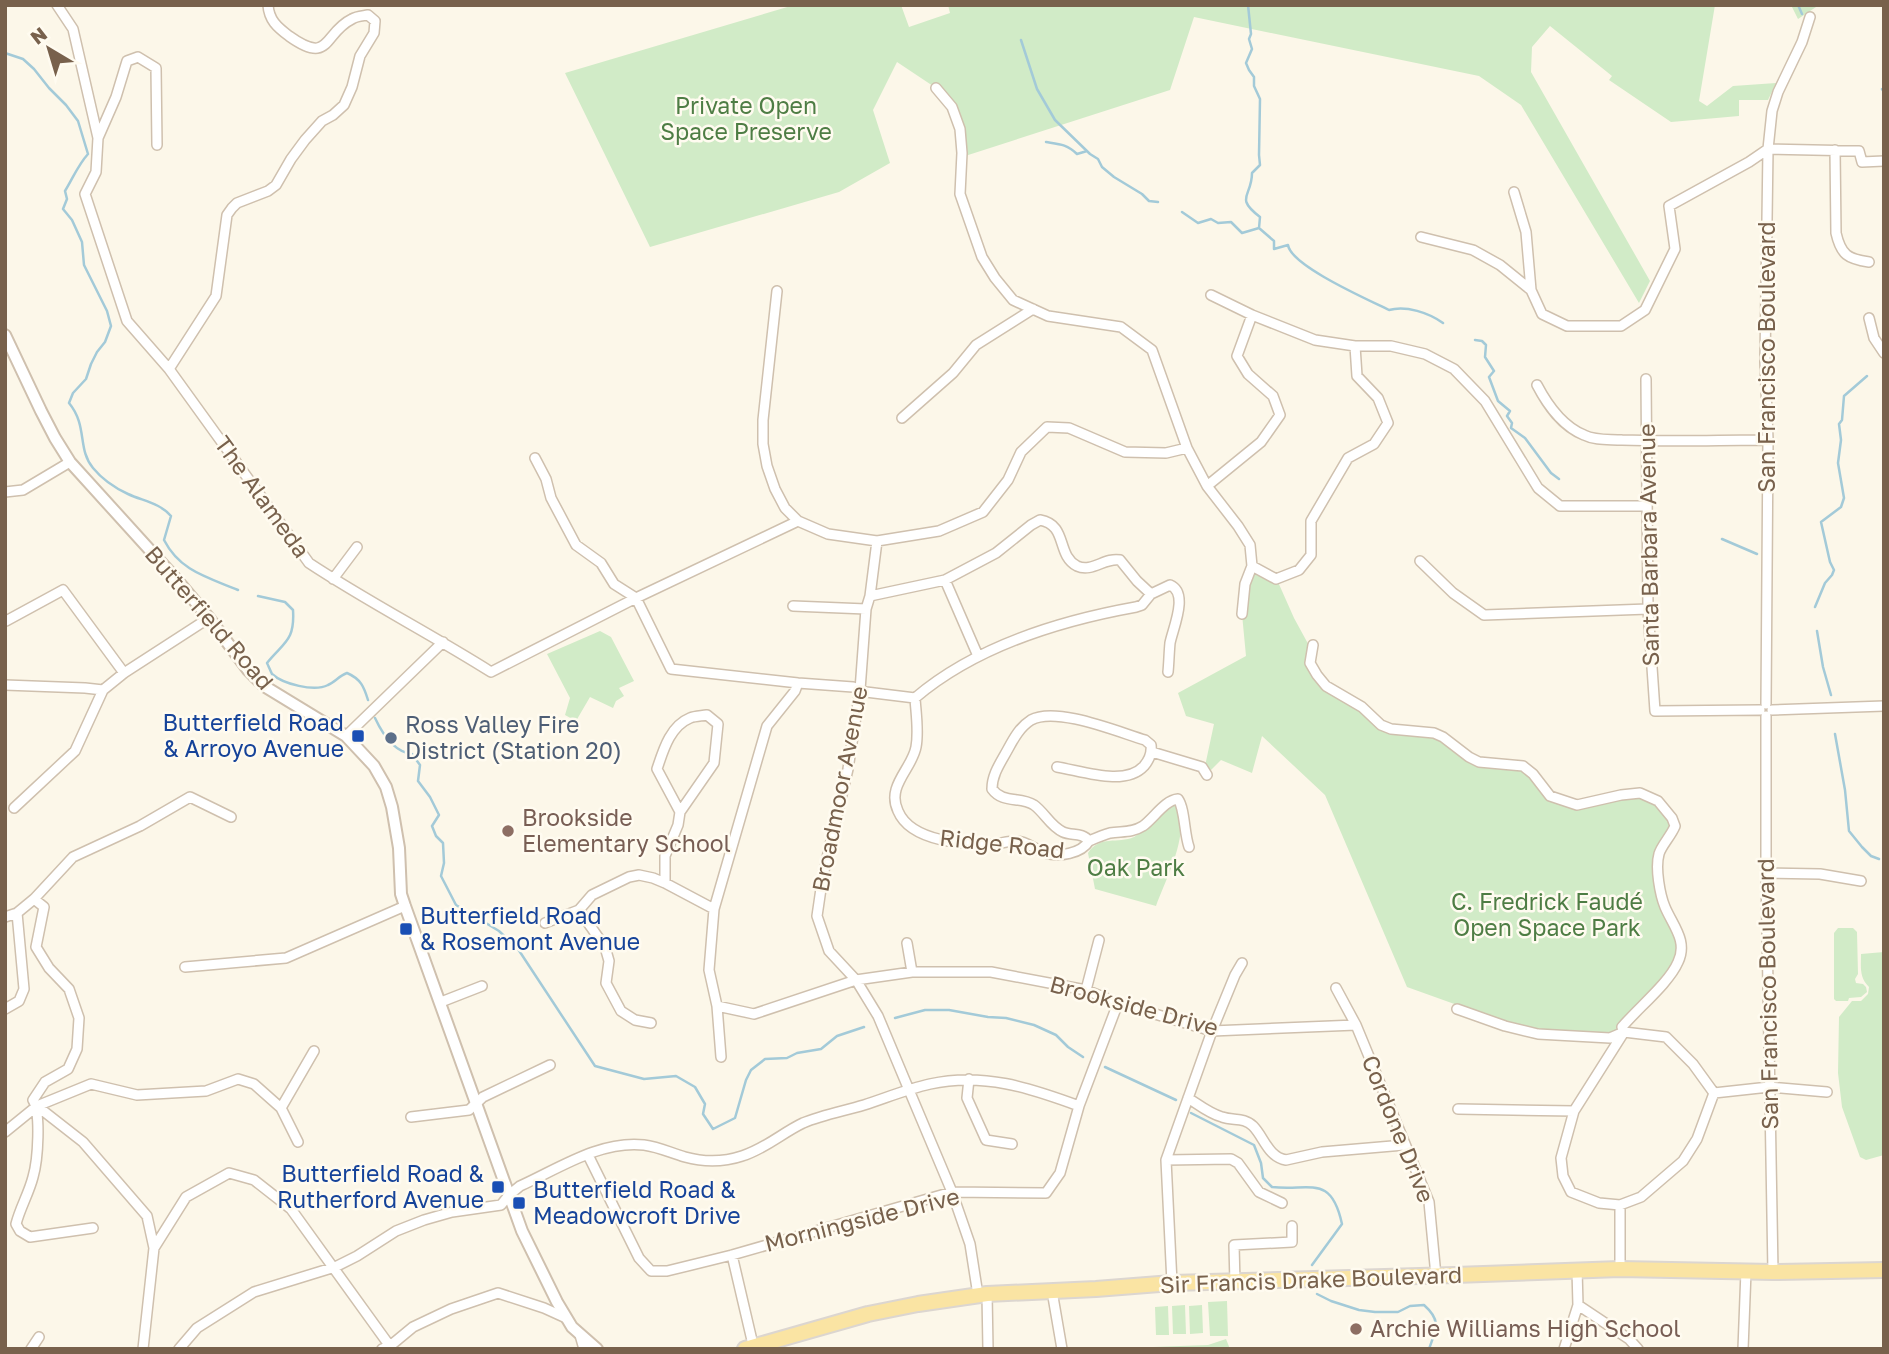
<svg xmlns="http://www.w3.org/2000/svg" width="1889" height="1354" font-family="'Golos Text',sans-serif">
<rect width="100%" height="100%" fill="#fcf7e9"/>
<path fill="#d1ebc7" d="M794,5H901L909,27L950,13L948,5H1715L1699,101L1707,106L1733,86L1776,83L1768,100H1739V116L1671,122L1609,80L1612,76L1550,26L1532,47L1531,72L1650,281L1639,303L1521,105L1479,76L1194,17L1170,90L962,157L952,107L936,88L897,62L873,110L890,163L839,192L650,247L565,73Z
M1791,5H1819L1798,19Z
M1255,574L1270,581L1278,582L1294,618L1312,651L1317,675L1381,725L1434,733L1469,757L1523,766L1550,796L1577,804L1640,793L1658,801L1675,826L1659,854L1660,891L1677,929L1678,963L1622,1027L1610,1038L1538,1034L1407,987L1325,795L1262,736L1252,773L1221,760L1211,770L1205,766L1214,724L1186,716L1178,693L1246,656L1242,614L1251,575Z
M600,631L611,637L634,681L619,688L624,696L616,701L613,708L590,697L576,721L565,715L570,698L547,654Z
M1175,799C1193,829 1167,876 1156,906L1095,889L1088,853C1099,835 1118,844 1134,837C1142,833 1167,806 1175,799Z
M1838,928H1853L1857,932L1858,974L1855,979L1856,983L1863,984L1866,987L1867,992L1861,997L1849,998L1848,1001H1836L1834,999V933Z
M1884,952V1155L1866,1160L1860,1157L1842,1107L1838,1073L1839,1017L1852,1001H1861L1868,994L1869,987C1859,977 1861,967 1861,954Z
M1227,1301L1228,1336H1210L1208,1302Z
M1185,1305L1186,1334H1173L1172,1306Z
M1202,1305L1203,1333L1190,1334L1189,1306Z
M1168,1306L1169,1335H1156L1155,1307Z
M1226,1339L1230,1349H1153V1347L1208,1345Z"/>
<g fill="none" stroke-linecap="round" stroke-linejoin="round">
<path stroke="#a3cad8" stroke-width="2.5" d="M1248,5L1251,34L1249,39L1252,49L1246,63L1249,70L1254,77V86L1260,99L1259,155L1260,165L1252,173C1252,197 1234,197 1260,217L1259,228L1274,241V249L1288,245C1291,266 1369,300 1389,310C1406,305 1429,313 1443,323
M1798,5L1802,14
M1021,40L1037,89L1055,120L1090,154L1098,159L1102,167L1114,177L1142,194L1149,201L1158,202
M5,53L23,59L34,69L49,88L66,105L78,121L88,154C78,165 73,178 65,191L67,199L63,209L72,220L82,242L84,265L107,311L111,326L105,342L97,352L91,364L86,379L73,393L69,403C88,426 77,449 93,468C102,479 115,488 128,494C143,501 160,503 171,516L164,540C180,571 207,577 238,590
M1882,89L1884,92
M1046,142C1059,144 1067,144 1077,154L1087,151
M1182,212L1198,223L1211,219L1218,223L1231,222L1242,233L1259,228
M1475,340L1482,341L1486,345L1485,357L1494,371L1489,377L1498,401L1510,411L1507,416L1512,423L1511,428L1525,438L1551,473L1559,479
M1722,539L1757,554
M258,596L285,602L293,610C295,641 284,642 267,663C268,665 271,672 272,674C283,684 314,692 328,685C335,682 339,676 347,673C361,679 364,687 368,700
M1815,607L1825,583L1832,575L1834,570L1830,562L1821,522L1841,507L1844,498L1838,463L1841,440L1839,424L1842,420L1844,396L1867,376
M1817,631L1823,667L1831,695
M375,718C382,733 394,752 412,754L420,765L418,781L430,797L439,815L432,826L436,836L443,843L444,863L441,876L456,905L499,931L518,949L595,1066L644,1079L676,1076L695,1087L705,1104L703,1114L713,1129L735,1118L746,1080L751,1070L765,1059L787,1058L797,1053L821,1049L837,1036L864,1027
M1835,734L1845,790L1849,831L1862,847L1871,856L1879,859
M895,1018L925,1010H949L988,1017L1006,1018L1034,1025L1056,1035L1068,1047L1083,1057
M1105,1067L1176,1100
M1191,1113L1254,1145L1261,1163L1263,1178L1272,1187C1311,1191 1331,1174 1342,1224L1312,1265
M1317,1294L1331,1301L1359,1310L1375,1312H1398L1410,1306L1424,1305C1442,1321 1436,1329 1429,1349"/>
<defs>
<path id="minor" d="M57,5L73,29L98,138L96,172L85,194L127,321L169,369L309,563C368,602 431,634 491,672L636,598L798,521
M936,88L952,107L960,129L962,153L960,194L982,257L995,278L1013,300L1048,316L1121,327L1152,350L1187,448L1207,486L1238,526L1250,545L1252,566L1245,584L1242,614
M98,138L116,97L127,61L138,57L156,68L157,145
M1835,150L1836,233C1841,255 1848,259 1869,262
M1514,192L1526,232L1531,290
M1421,237L1473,250L1500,265L1531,290L1542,314L1567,326H1621L1645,310L1675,249L1669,206L1749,162L1768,149L1859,151L1862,162L1884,161
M777,291L763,420V444L767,466L775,489L785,508L798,521L828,534L877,541L939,531L983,512L1008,480L1021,452L1047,427L1069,428L1125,452L1166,453L1187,448
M1211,295L1252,315L1315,340L1355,346H1391L1425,354L1454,369L1485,401L1538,488L1560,506H1646
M1869,318L1874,338L1884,353
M169,369L216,296L227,215L232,208L237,203L268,191L276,185L291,159L305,140L322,121L333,115L344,105L352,87L360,56L374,33L375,21L368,15C363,16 357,16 352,19C323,33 331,66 289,36C277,27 269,20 268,5
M1646,379L1648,609L1655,711L1760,710
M1537,385C1548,406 1562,426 1584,435C1596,441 1609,439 1622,440C1670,442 1719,440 1768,440
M902,418L953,373L976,345L1033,309
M535,458L546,479L551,498L576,545L601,563L614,584L636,598L671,669L798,683L853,687L866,692L915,698C976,646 1058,621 1136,607L1142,605L1151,594L1170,585C1189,593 1173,628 1170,643C1169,653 1169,662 1168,672
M1207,486L1261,442L1280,415L1273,396L1248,374L1237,356L1252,315
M5,492L23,490L70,462
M877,541L870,596L866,609L860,690L848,769L823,875L817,916L829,951L856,980L878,1016L909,1090L952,1192L970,1244L978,1295
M1420,561L1453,593L1484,615L1648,609
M1252,566L1276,579L1299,570L1311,555V521L1348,458L1374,444L1388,423L1378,398L1357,376L1355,346
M333,579L357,547
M945,580L978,656
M870,596L945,580L996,553L1031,525L1040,520C1068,525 1056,555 1077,566C1092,573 1105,557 1120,560L1137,581L1151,594
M793,606L866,609
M6,621L63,590L124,673
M1313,645L1310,663L1317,675L1326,686L1362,707L1381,725L1391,729L1434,733L1443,737L1469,757L1479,762L1523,766L1533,774L1550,796L1577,805L1621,795L1640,793L1658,801L1672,818L1675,826C1671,836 1661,846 1659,854C1655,868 1660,895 1665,907C1673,926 1688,941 1678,962C1669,983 1638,1008 1622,1027L1624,1032L1574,1111L1561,1158L1563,1176L1571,1192L1599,1203L1620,1205V1269
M5,685L85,688L103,690L124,673L209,618
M915,698C916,714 919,731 916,747C912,769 886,786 898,811C911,842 965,845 995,844C1002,843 1009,841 1016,841C1027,841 1035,850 1045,853C1059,857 1081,854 1089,841
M1766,704L1768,440L1765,362L1768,149L1772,111L1778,92L1802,42L1810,17
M1772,710L1884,706
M707,715L718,724L714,763L680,812L657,769C663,751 670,726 690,718C695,716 702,716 707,715Z
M1766,716V873L1773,1272
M346,736L443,642
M1152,752L1202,767L1207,775
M1057,767C1082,771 1125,787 1144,766C1150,759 1152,753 1151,745L1145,740C1118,732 1056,706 1031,720C1020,727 1014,738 1008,749C1001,762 992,774 992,789C1003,804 1020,796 1034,805C1045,813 1050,826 1063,832C1072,836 1082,832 1089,841
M14,808L75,751L103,690
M1089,841C1096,838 1103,835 1110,833C1122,831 1132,833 1143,826C1154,818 1165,800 1178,799C1185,809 1184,833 1189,847
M1766,873L1820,874L1861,881
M665,883V856L678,825L680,812
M34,899L44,907L36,947L49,968L69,989L79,1018L77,1049L68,1069L45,1082L33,1100C41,1113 38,1160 33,1177C29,1193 20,1208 16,1224L20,1231L30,1237L93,1228
M579,910L605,947L609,961L606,983L621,1011L635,1020L651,1023
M5,917L17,913
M545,923L579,910L592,895L629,877L639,875L653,878L665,883L714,909
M907,943L912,972
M185,967L286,958L405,906
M1336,988L1356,1025L1429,1202L1436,1276
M1086,990L1099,940
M441,1002L482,986
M717,1006L754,1014L856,980L912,972H991L1086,990L1118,1003L1212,1031L1356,1025
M5,1009L19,1001L24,989L17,913L34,899L73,857L140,826L190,797L231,817
M1457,1009L1505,1026L1538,1034L1610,1038L1624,1032L1666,1037L1693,1064L1714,1093L1769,1087L1827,1092
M721,1057L717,1006L709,970L714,909L767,726L795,691L798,683
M969,1079L967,1098L986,1140L1012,1144
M1188,1098C1199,1105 1210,1114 1222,1117C1233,1121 1244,1117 1253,1126C1264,1137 1268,1157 1286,1160L1322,1152L1404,1145
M37,1106L83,1142L147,1216L154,1248L143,1349
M281,1108L314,1051
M1458,1109L1574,1111
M411,1117L469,1110L483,1097L550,1065
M5,1132L37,1106L91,1084L137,1095L206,1091L238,1079L254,1084L281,1108L298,1142
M588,1155L639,1258L651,1271H667L732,1255L952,1192L1046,1193L1060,1173L1079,1106L1118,1003
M1166,1160L1231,1159L1238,1163L1259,1192L1282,1203
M1620,1205L1641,1197L1683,1161L1697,1139L1714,1093
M154,1248L186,1197L229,1173L254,1180L291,1209L392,1349
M732,1255L754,1349
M1172,1283L1166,1160L1212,1031L1235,975L1242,963
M1235,1283L1234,1245L1292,1242V1226
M1052,1291L1062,1349
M987,1294L988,1349
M1578,1305L1629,1339L1638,1349
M580,1335L584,1349
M31,1349L39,1337
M179,1349L197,1328L254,1292L335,1267L357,1256L396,1231L424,1220L452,1212L501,1205L509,1195L520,1186C558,1169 600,1140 644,1145C659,1147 671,1153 685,1157C703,1162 724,1162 742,1156C765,1149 782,1133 803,1123C822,1115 844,1111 864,1105C886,1098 907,1089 930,1084C983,1072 1030,1088 1079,1106
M382,1349L390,1346L413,1327L451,1309L498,1293L544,1308L566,1318
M1564,1349L1578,1305L1577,1270
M1743,1349L1746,1271"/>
<path id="tertiary" d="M5,335L41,411L55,438L70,462L177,580L209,618L248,670L264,686L346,736L374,766L386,787L392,807L399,848L401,894L405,906L522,1231L557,1302L572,1327L597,1349"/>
<path id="primary" d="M745,1349L868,1314L918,1304L987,1294L1096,1289L1172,1283L1455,1275L1620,1269L1773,1272L1884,1270"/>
</defs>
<use href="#minor" stroke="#cfc0ae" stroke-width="12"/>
<use href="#tertiary" stroke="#cfc0ae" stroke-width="14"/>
<use href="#primary" stroke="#dcd6d0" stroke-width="18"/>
<use href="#minor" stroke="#fff" stroke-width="9"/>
<use href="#tertiary" stroke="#fff" stroke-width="10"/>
<use href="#primary" stroke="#fae4a3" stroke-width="14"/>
</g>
<g fill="#1a4fb4" stroke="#fffbf0" stroke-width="2.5">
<rect x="351" y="729" width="14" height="14" rx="3.5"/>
<rect x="399" y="922" width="14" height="14" rx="3.5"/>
<rect x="491" y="1180" width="14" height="14" rx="3.5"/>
<rect x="512" y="1196" width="14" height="14" rx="3.5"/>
</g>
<circle fill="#5c6f8a" stroke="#fffbf0" stroke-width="2.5" cx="391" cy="738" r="7"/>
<g fill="#8d6e63" stroke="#fffbf0" stroke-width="2.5">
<circle cx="508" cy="831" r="7"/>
<circle cx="1356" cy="1329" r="7"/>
</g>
<g text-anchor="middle" stroke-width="5" stroke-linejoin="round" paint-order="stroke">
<g font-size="23" fill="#4e7d44" stroke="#fffbf0">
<text x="746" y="114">Private Open<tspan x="746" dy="26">Space Preserve</tspan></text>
<text x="1136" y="876">Oak Park</text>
<text x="1547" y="910">C. Fredrick Faudé<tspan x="1547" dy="26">Open Space Park</tspan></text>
</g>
<g font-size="23" fill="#78614c" stroke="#fffbf0">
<text transform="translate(1767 357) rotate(-90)" y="8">San Francisco Boulevard</text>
<text transform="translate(262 497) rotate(54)" y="8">The Alameda</text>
<text transform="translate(1649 545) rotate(-91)" y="8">Santa Barbara Avenue</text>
<text transform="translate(209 618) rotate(49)" y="8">Butterfield Road</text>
<text transform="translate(840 789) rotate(-79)" y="8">Broadmoor Avenue</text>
<text transform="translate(1002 844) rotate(6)" y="8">Ridge Road</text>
<text transform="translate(1768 994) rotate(-91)" y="8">San Francisco Boulevard</text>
<text transform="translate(1134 1006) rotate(15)" y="8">Brookside Drive</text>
<text transform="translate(1398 1129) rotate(68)" y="8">Cordone Drive</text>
<text transform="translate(862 1220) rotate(-14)" y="8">Morningside Drive</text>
<text transform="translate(1311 1280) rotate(-2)" y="8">Sir Francis Drake Boulevard</text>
</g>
<g font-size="23" fill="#164399" stroke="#fffbf0" text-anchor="end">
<text x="344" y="731">Butterfield Road<tspan x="344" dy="26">&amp; Arroyo Avenue</tspan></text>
<text x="420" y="924" text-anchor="start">Butterfield Road<tspan x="420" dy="26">&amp; Rosemont Avenue</tspan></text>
<text x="484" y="1182">Butterfield Road &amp;<tspan x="484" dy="26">Rutherford Avenue</tspan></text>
<text x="533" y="1198" text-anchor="start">Butterfield Road &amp;<tspan x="533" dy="26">Meadowcroft Drive</tspan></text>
</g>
<g font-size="23" fill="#4e5e75" stroke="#fffbf0" text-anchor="start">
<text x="405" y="733">Ross Valley Fire<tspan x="405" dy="26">District (Station 20)</tspan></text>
</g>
<g font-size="23" fill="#785e54" stroke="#fffbf0" text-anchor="start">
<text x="522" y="826">Brookside<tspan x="522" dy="26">Elementary School</tspan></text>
<text x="1370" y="1337">Archie Williams High School</text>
</g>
</g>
<rect width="1889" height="1354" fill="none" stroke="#78614c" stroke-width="14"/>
<g transform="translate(49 49) rotate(322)" stroke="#fffbf0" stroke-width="5" paint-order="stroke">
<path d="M0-5L12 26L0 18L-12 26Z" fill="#78614c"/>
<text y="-10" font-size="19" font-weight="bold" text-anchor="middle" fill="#78614c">N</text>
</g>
</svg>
